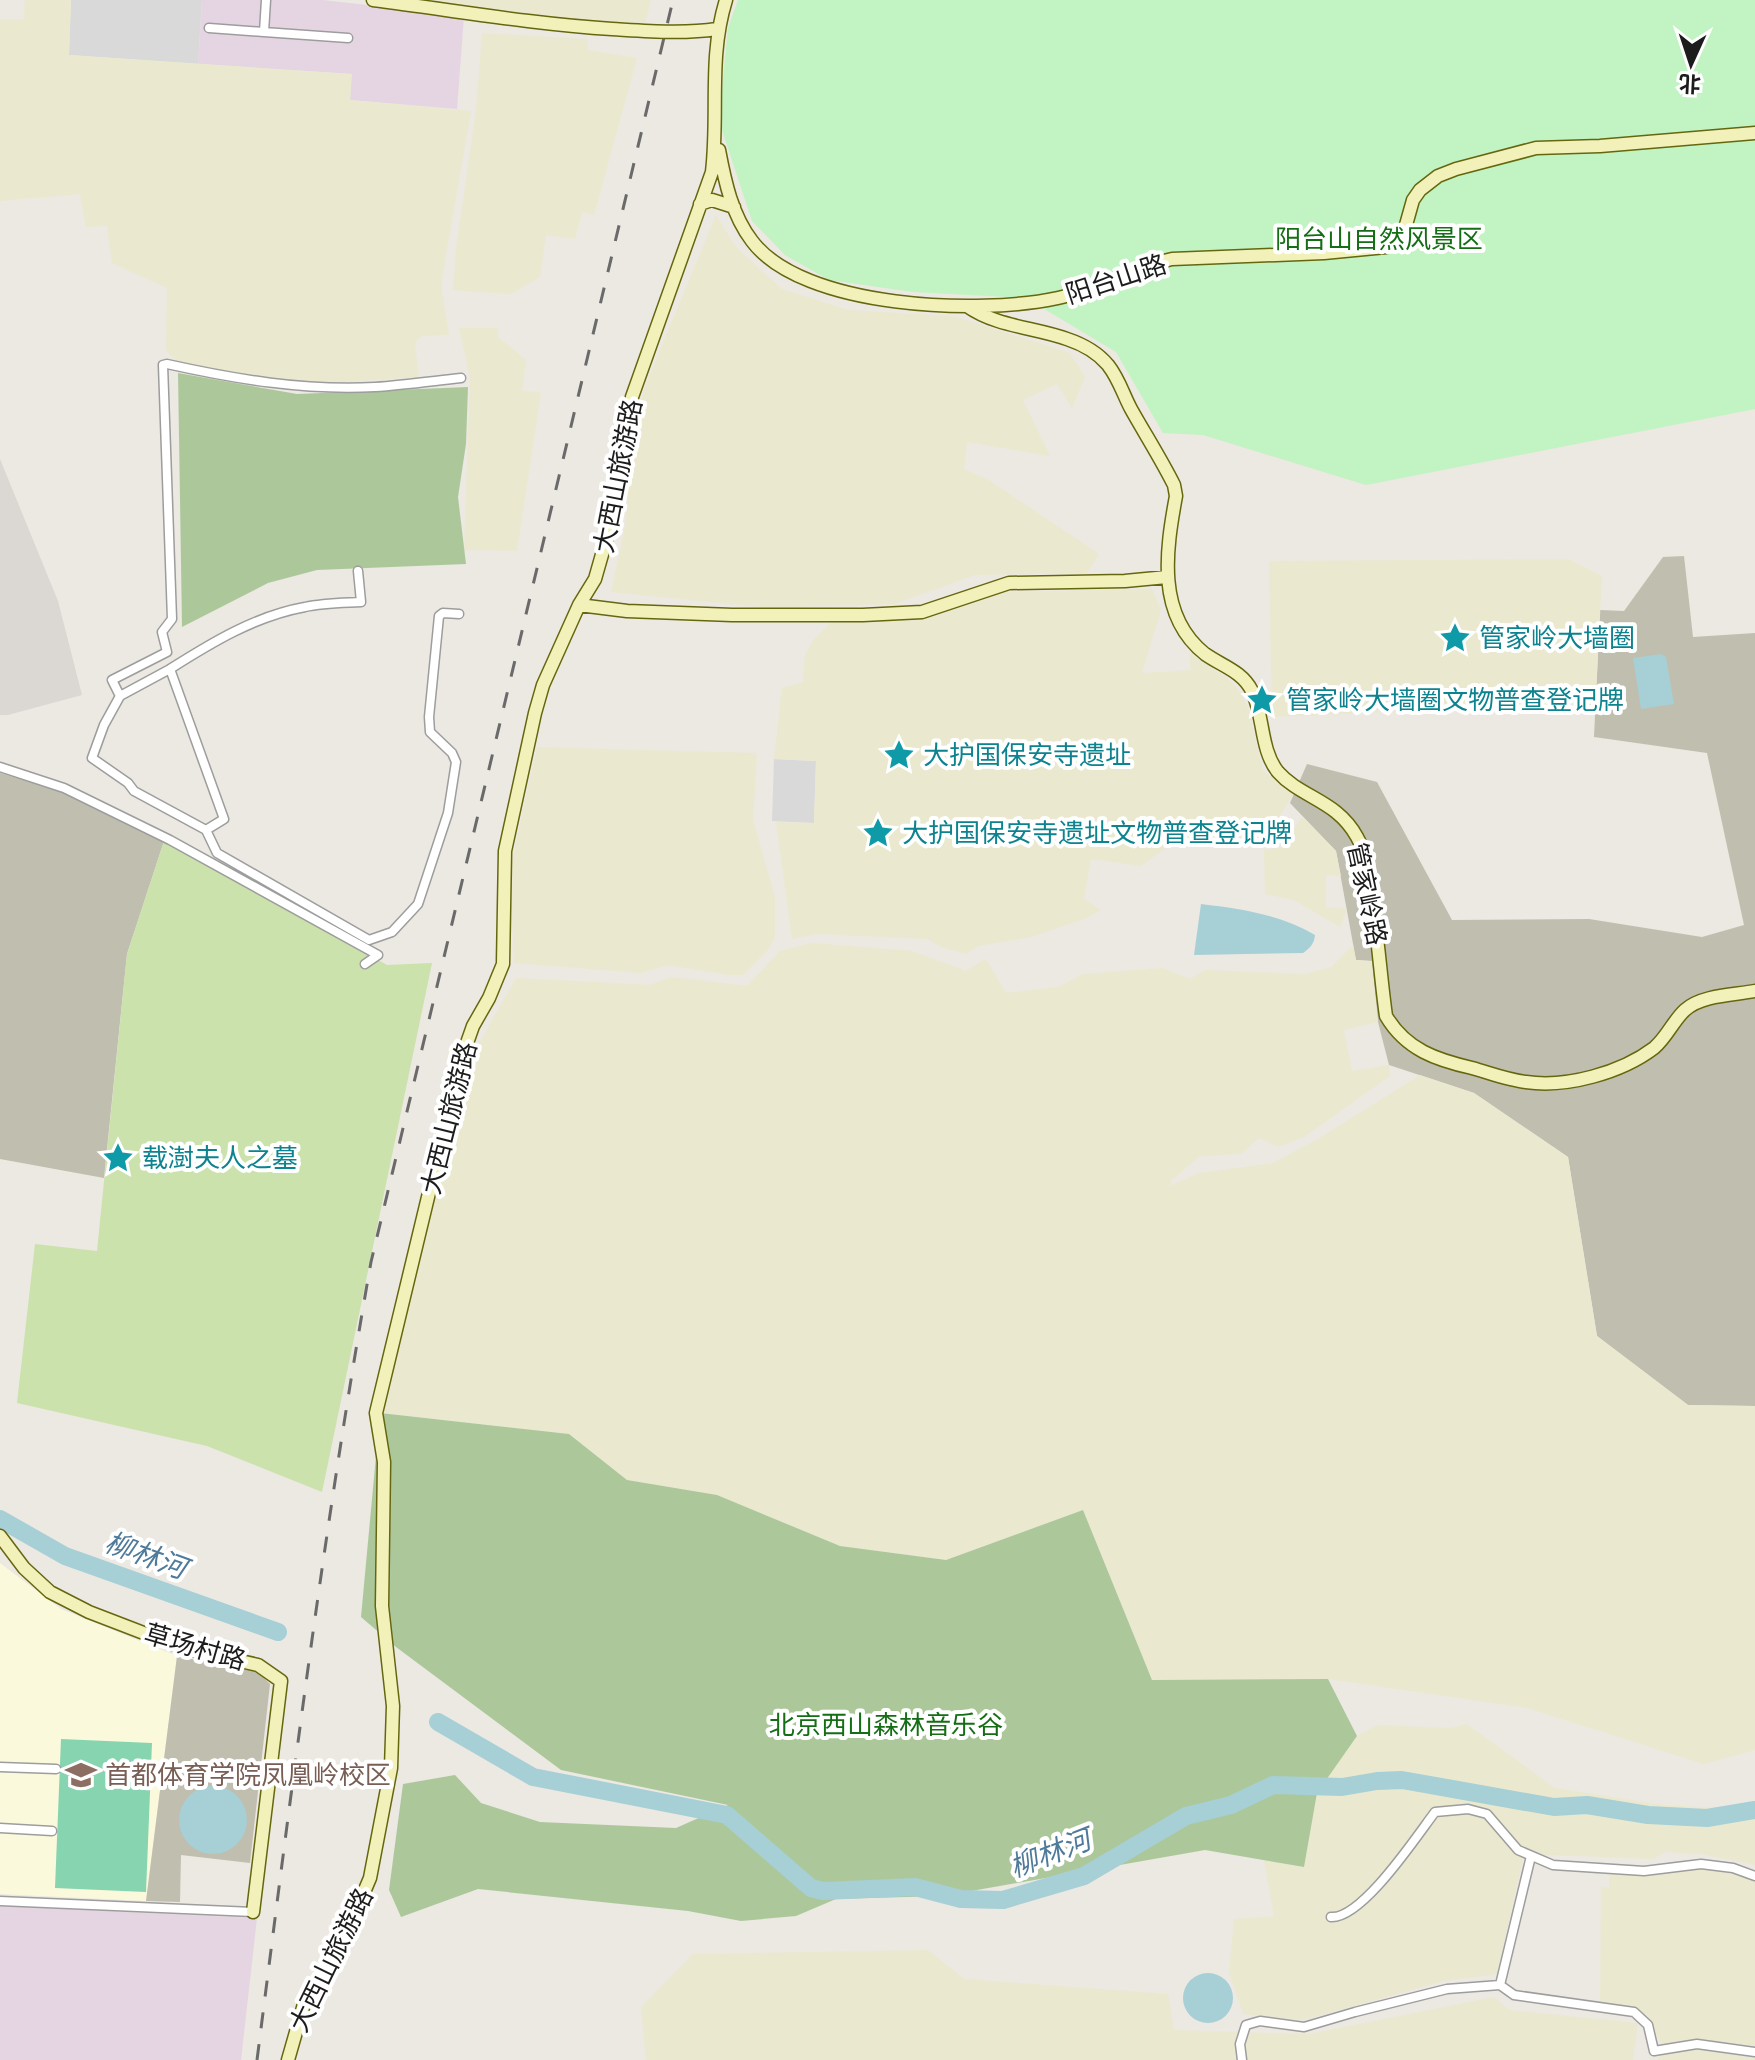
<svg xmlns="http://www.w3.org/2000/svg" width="1755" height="2060" font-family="'Sofia Sans Condensed','Noto Sans SC',sans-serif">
<rect width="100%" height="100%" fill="#ece8e2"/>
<path fill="#dad9d9" d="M71,0H202L198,64L69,55Z
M774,759L816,761L814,823L772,821Z"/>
<path fill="#e5d5e3" d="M202,0H323L464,16L457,109L350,100L351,74L198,64Z
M0,1906L257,1918L241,2060H0Z"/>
<path fill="#fbf9dc" d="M0,1563L61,1609L177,1656L146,1901L0,1894Z"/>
<path fill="#dbd8d4" d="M0,459L58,601L82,695L8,715H0Z"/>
<path fill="#c0beaf" d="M1684,556L1693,637L1755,633V1406L1688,1405L1597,1336L1568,1157L1474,1093L1389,1065L1378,1022L1371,961L1356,960L1336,851L1290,803L1307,764L1377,782L1452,920L1589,919L1702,937L1744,925L1707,753L1594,737L1600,610L1624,611L1663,557Z
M0,773L61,791L164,841L127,954L104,1178L0,1159Z
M177,1656L258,1672L270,1684L250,1863L181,1855L180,1902L146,1901Z"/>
<path fill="#eae9cf" d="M25,0H71L69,55L352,74L350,100L471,111L442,278V291L449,335L423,336L417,340L415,346L419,377L343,382L254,379L181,366L166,350L167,288L112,263L107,226L86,227L80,194L0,201V19H24Z
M420,0H651L645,23H565Z
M482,33L587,39L588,50L637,58L594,215L582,212L575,239L546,235L540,277L511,294L453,290L456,249L476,110Z
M716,215L736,247L782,289L848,310L954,316L1070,353L1085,377L1072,408L1057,384L1023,400L1050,456L967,442L964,469L990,481L1099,554L1087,573L975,575L894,604L768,608L611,592L625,527L631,452L644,389Z
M459,328H497L498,337L526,360L522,391L541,392L517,551L464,550L470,377Z
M1568,559L1602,576L1596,696L1565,704L1272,717L1269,561Z
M1152,589L1161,610L1142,673L1191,670L1189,653L1226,677L1237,688L1248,707L1263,771L1294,793L1267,836L1175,841L1141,866L1091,859L1084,899L1101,910L1084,919L1031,937L978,946L966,954L941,947L928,939L816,934L792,939L776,822L814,823L816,761L774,759L782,688L803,682L805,655L814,639L830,623L922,618L998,592Z
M537,747L757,753L753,820L775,897V937L768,950L743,975H729L667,965L642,973L514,963L510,869Z
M1302,816L1336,851L1341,876L1326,875V907L1347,909L1340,927L1294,900L1265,894L1264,850L1283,847Z
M811,943L912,951L966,971L986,959L1006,993L1058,987L1083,974L1163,968L1190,979L1205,970L1306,974L1331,967L1353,945L1356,960L1372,961L1378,1022L1344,1030L1352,1071L1389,1065L1390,1076L1304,1137L1278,1147L1259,1138L1241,1154L1200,1156L1172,1180L1169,1186L1200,1173L1273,1163L1320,1138L1420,1075L1474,1093L1568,1157L1597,1336L1688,1405L1755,1406V1750L1704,1764L1527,1708L1328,1679L1152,1680L1083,1510L946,1560L840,1546L717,1495L627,1480L569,1434L380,1413L463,1072L516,978L650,985L672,977L747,986L780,951Z
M1467,1724L1555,1788L1663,1805L1740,1809L1755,1805V1865L1701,1854L1665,1852L1653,1859L1524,1854L1497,1974L1443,1981L1304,2020L1243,2014L1229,1972L1234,1919L1274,1916L1264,1860L1304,1867L1317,1793L1357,1736L1378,1725L1451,1728Z
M1715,1866L1755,1877V2046L1692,2039L1663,2045L1639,2010L1600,2002L1601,1887H1609V1871Z
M928,1950L964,1979L1168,1994L1174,2030L1309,2034L1494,1997L1509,2010L1638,2023L1633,2060H646L641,2007L693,1954Z
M1692,2049L1755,2058V2060H1657L1658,2057Z"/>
<path fill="#cbe2ac" d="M164,841L387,965L432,963L322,1492L207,1446L17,1403L35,1244L97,1251L127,954Z"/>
<path fill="#acc89b" d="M178,373L297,394L468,387L466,444L458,497L466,564L317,570L268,583L182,627Z
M380,1413L569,1434L627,1480L717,1495L840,1546L946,1560L1083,1510L1152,1680L1328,1679L1357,1736L1317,1793L1304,1867L1205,1850L943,1896L836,1899L796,1916L741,1921L688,1911L478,1889L401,1917L389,1890L403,1784L455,1775L481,1803L540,1822L676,1828L728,1805L561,1770L396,1647L361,1617Z"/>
<path fill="#c2f3c2" d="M738,0H1755V409L1366,485L1203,435L1163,433L1116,352L1026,298L913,292L829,280L785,255L752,221L719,121L728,28Z"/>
<path fill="#87d4b0" d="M61,1739L152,1743L146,1892L55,1888Z"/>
<path fill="#a6cfd6" d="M1661,654L1666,657L1674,704L1641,709L1633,658Z
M1201,904C1241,909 1279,914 1315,935C1314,944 1310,948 1303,953L1194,955Z
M179 1820a34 34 0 1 1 68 0a34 34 0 1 1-68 0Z
M1183 1998a25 25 0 1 1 50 0a25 25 0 1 1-50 0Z"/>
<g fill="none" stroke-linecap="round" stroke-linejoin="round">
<path stroke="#a6cfd6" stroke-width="18" d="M0,1519L65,1556L278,1632
M438,1722L533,1777L727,1815L811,1888L823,1891L915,1887L961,1899L1003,1900L1084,1876L1186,1816L1231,1805L1273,1785L1342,1787L1377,1781L1402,1780L1554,1807L1587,1805L1648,1815L1707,1818L1755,1810"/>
<defs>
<path id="street" d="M266,0L264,32L348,38
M209,28L264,32
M170,669C211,643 255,616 305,607C323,603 342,603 361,602L358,571
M120,696L170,669L224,819L206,830L134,791L128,783L92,758L104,725L120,696L112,680L167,652L162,632L172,619L163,365L167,364C235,379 305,391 375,387C404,385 433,381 461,378
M0,767L64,788L170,840L378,955L365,964
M206,830L217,853L369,940L392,932L418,904L448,813L456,762L452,753L430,732L429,717L439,616L443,613L459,614
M0,1767L56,1769
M0,1828L52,1831
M0,1901L253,1912
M1331,1917C1362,1919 1416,1837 1435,1812L1468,1809L1487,1814L1518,1850L1553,1865L1644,1871L1701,1864L1733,1868L1755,1876
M1500,1985L1531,1856
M1242,2060L1240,2044L1246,2025L1260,2021L1304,2027L1355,2012L1447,1989L1500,1985L1514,1995L1634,2012L1648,2025L1654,2051L1697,2044L1755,2052"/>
<path id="secondary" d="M373,0C452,10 532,24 612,29C647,31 683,34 717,29
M719,150C725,182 732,215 752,241C803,309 981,315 1058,298C1098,289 1132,268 1172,259L1324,253L1386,247L1396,241L1404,232L1413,200L1420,190L1438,176L1456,169L1536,148L1600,146L1755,133
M700,204L712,200L734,207
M967,306C997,327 1034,327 1067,339C1082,344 1098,353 1108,365C1119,379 1123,394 1131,409C1145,434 1161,459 1174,485L1176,496C1166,550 1156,615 1205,654C1222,666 1242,671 1252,691C1264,715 1260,750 1278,772C1301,798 1337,800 1357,837C1366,853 1368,872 1370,890C1378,932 1380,974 1386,1016C1406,1050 1437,1060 1472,1068C1490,1073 1508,1080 1526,1082C1566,1088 1621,1073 1654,1048C1667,1037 1673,1021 1685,1010C1701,995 1734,995 1755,991
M579,605L627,611L732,615H863L922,612L1009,583L1125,581L1167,577
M0,1536L24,1568L50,1592L89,1612L180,1647L258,1665L281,1681L253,1912
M288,2060L304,2004L359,1904L370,1878L391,1768L393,1706L382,1606L384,1462L376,1413L461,1060L473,1026L489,998L503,964L505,851L535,713L543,685L579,605L595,579L609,530L632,397L712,172C719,113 708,58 726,0"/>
</defs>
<use href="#street" stroke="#9d9d9d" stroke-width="11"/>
<use href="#secondary" stroke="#65670f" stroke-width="15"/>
<use href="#street" stroke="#fff" stroke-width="8"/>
<use href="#secondary" stroke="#f3f1ba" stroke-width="12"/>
<path stroke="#6a6a6a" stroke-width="3" stroke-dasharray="16 16" stroke-linecap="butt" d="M257,2060C291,1793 324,1527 371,1262L673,0"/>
</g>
<defs>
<symbol id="sight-bare" viewBox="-9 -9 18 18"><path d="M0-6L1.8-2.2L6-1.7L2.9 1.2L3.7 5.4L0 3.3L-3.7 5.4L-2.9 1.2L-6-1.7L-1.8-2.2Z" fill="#0f9aa8" stroke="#fff" stroke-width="2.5" paint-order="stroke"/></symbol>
<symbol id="university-bare" viewBox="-9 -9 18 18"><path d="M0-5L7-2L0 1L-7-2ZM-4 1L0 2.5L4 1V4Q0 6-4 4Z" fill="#8d6e63" stroke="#fff" stroke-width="2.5" paint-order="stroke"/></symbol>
</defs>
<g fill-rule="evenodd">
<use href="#sight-bare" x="1433" y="616" width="44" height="44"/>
<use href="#sight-bare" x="1240" y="678" width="44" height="44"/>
<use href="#sight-bare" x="877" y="733" width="44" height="44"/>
<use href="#sight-bare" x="856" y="811" width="44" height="44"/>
<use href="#sight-bare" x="96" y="1136" width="44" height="44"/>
<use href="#university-bare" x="59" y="1753" width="44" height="44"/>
</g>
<g text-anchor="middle" stroke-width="8" stroke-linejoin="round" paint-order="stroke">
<g font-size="26" fill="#156e15" stroke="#fff">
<text x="1379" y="248">阳台山自然风景区</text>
<text x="886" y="1734">北京西山森林音乐谷</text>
</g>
<g font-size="26" fill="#1c1c1c" stroke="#fff">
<text transform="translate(1116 279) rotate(-18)" y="9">阳台山路</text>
<text transform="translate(618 476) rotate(-79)" y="9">大西山旅游路</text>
<text transform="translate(1367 894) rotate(78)" y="9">管家岭路</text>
<text transform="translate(449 1118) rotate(-76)" y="9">大西山旅游路</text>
<text transform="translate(195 1647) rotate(16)" y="9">草场村路</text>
<text transform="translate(331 1960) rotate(-64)" y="9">大西山旅游路</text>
</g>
<g font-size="26" fill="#0d838f" stroke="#fff" text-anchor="start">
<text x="1479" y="647">管家岭大墙圈</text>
<text x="1286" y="709">管家岭大墙圈文物普查登记牌</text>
<text x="923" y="764">大护国保安寺遗址</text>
<text x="902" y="842">大护国保安寺遗址文物普查登记牌</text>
<text x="142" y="1167">载澍夫人之墓</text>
</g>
<g font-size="26" fill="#785e54" stroke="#fff" text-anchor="start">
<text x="105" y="1784">首都体育学院凤凰岭校区</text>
</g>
<g font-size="28" font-style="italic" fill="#4f7a9a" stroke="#fff">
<text transform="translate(146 1555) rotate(20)" y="10">柳林河</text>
<text transform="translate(1050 1853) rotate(-21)" y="10">柳林河</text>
</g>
</g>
<g transform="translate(1691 64) rotate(183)" stroke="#ffffff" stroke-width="6" paint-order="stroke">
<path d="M0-6L14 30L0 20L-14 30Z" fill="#1c1c1c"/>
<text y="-12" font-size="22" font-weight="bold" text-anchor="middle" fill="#1c1c1c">北</text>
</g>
</svg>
